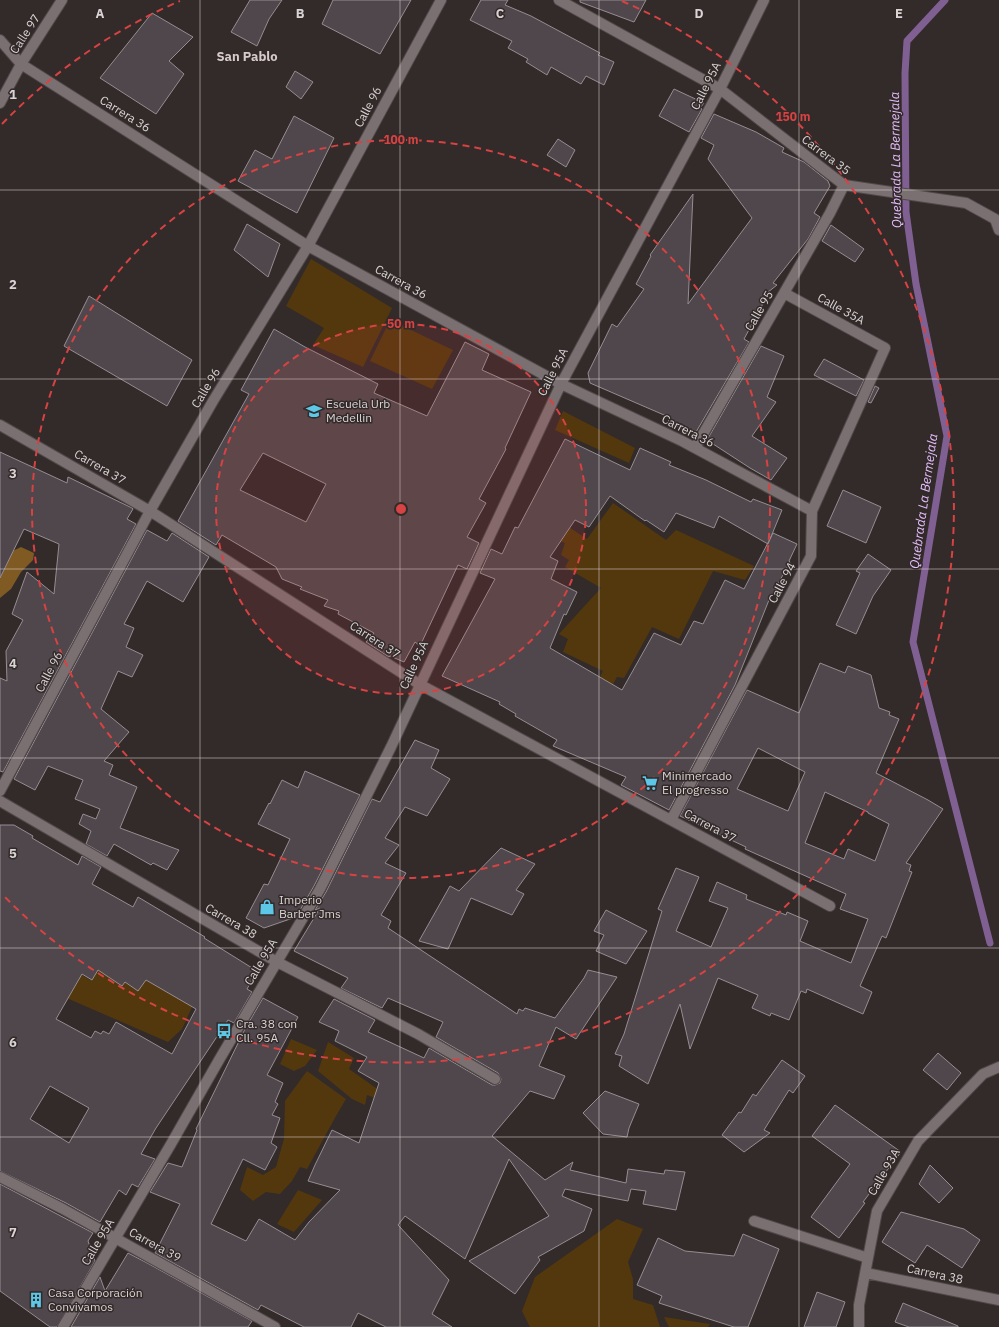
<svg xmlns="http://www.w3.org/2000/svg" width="999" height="1327" font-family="'IBM Plex Sans',sans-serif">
<rect width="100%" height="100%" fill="#332a2a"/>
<path fill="#53380d" d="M311,259L392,308L363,367L313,345L324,328L286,306Z
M390,320L453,350L432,389L370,361Z
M563,411L635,448L629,463L555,430Z
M613,503L666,540L676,530L754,566L745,580L713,571L679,639L652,627L624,678L617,677L594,719L583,711L603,671L563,652L568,639L559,634L601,588L565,567L569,560L561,555L565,543L522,527L534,504L587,539Z
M99,965L145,980L164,988L193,1005L182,1029L168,1042L55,993L77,972L90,980Z
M291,1039L317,1050L305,1066L294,1071L280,1064Z
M328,1042L354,1058L349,1069L393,1100L383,1101L367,1095L365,1105L352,1099L318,1071Z
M307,1071L346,1099L336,1116L307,1169L300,1167L292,1181L280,1194L266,1192L253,1201L240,1190L247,1167L263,1175L276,1167L284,1139L285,1101Z
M298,1190L322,1200L294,1232L277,1224Z
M617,1219L643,1229L628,1262L633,1279V1299L653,1305L660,1327H530L522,1311L535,1277Z
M664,1317L710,1324L708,1327H669Z"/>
<path fill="#7f5a23" d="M21,547L34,553L33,560L21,572L11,589L0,598V557Z"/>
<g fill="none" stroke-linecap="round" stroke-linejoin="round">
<path stroke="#806093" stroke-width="7" d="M945,0L907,41L905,73L906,212L916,284L947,436L913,642L990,943"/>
</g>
<path fill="#4f474b" stroke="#968d92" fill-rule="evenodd" d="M250,0H282L269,19L257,46L231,32Z
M333,0H411L380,54L322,24Z
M481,0H508L505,5L531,16L600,53L598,55L614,62L604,85L586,76L581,84L551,67L547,75L526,62L528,59L508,48L512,41L470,20Z
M580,0H646L634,22L580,2Z
M152,13L193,37L169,61L184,74L156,114L100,78Z
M295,71L313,82L301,99L286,87Z
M674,89L704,103L700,108L702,109L689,132L659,116Z
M714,114L756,132L784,148L782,152L804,162L828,181L830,186L814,213L820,217L808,239L773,283L777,285L763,296L762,306L744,339L749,342L696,432L692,429L689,433L668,421L671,418L590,383L588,373L612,324L617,327L644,289L636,284L651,256L650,255L693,194L688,304L752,218L708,159L714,145L701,138Z
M294,116L334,138L297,213L238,181L255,150L272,159Z
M558,139L575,150L566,167L547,155Z
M247,224L280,244L268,277L234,250Z
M831,225L864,249L855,262L822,241Z
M89,296L192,360L167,406L64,346Z
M274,329L305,347L378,384L374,393L427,416L465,342L489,354L482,370L531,392L505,448L506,449L479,499L486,503L467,537L479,543L467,569L458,565L420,646L415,642L404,662L390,656L389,657L366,642L374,633L338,614L339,611L324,606L328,600L300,589L302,587L282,579L276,567L222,535L216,545L178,521L249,394L241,390ZM263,453L326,484L306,522L240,490Z
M761,346L784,356L767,397L776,402L752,436L787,458L771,480L750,468L707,440Z
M824,359L864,380L856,396L814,375Z
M875,386L879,388L871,403L868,402Z
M565,439L630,470L640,448L671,462L669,465L706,480L751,502L753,499L782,510L768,544L719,516L714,528L676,513L664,532L646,520L645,521L610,496L589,527L575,520L550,557L558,561L551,579L577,592L566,615L564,614L550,648L622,690L654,633L681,645L694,621L703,624L725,580L744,589L773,533L797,544L789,561L790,562L778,584H779L769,600L735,685L669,810L621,785L626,777L553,746L557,740L515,716L516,714L499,704L500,702L442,676L495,579L480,573L491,549L502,554L515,527L518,528Z
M0,452L67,483L68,477L132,508L133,509L127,519L136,524L3,772L0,771V678L7,681L6,651L23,620L12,614L27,572L54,594L59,544L24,529L0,578Z
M843,490L881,507L866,543L827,526Z
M147,530L167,541L172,533L209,557L183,602L147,581L124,624L134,628L126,647L143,655L132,677L118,671L101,709L129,732L104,761L113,765L109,775L137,787L120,828L179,850L167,870L153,863L151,865L114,844L107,856L86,844L91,831L79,824L83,814L96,819L100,809L75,799L83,780L48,766L35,790L14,779Z
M868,554L891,570L873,596L856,634L836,625L860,573L856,571Z
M820,663L845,673L848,666L871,675L879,708L890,712L889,715L899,719L876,773L928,800L943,809L906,863L911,865L909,871L912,872L886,938L882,936L860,986L872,992L863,1014L807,989L806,993L801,991L789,1020L771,1013L770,1016L752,1008L758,995L718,978L690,1049L680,1004L648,1084L619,1066L622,1056L615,1054L624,1034L662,911L658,909L676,868L699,877L676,931L711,947L728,908L709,901L717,882L747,895L746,899L786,915L787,912L808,921L800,941L851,963L868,919L840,909L846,894L745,849L746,847L680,816L747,690L799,713ZM758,748L805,772L788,811L737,789ZM825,792L868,812V813L889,824L875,861L848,849L844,859L805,843Z
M415,740L439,750L431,768L450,779L427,816L405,807L385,838L399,845L385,863L406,873L381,915L391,921L388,928L517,1014L519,1009L523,1011L525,1008L555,1018L584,978L588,970L617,977L576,1039L556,1027L539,1066L565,1076L554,1099L530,1091L492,1136L545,1180L573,1162L570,1170L626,1183L628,1169L664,1174L665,1170L685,1172L676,1210L643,1204L646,1191L631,1189L628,1201L565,1189L562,1196L592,1209L584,1231L538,1257L540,1260L515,1294L469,1261L549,1216L509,1159L465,1259L405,1216L398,1225L449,1280L432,1314L452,1327H386L358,1313L351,1327H304L261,1305L258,1310L155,1253L180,1204L150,1192L168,1163L182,1167L197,1130L196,1129L245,1029L263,998L298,1017L267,1075L283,1083L275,1102L278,1104L272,1115L280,1118L271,1143L277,1147L265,1170L243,1159L211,1224L246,1241L259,1219L295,1240L309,1222L340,1190L308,1181L315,1165L332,1130L359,1143L379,1083L358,1071L367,1057L335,1041L339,1031L319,1022L334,999L375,1020L368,1032L424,1058L429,1048L492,1085H495L500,1083L501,1079L498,1073L436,1037L443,1022L388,998L382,1008L341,988L348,978L294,951L320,908L315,910L326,892L372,799L380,802Z
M305,771L360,795L314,886L296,917L264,928L246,918L264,884L268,885L290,839L258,824L269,803L270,804L282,780L298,788Z
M0,825H14L33,836L32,838L78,865L82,856L101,867L92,884L133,907L138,897L205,937L204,938L257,971L247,989L252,992L234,1023L228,1020L156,1128L141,1154L155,1159L138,1187L132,1184L126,1195L119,1190L100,1222L66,1203L0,1171ZM98,970L122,986L125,982L138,991L146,980L196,1009L172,1054L116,1022L109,1034L103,1031L101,1034L95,1031L91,1038L56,1019L82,974L92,980ZM50,1086L89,1108L69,1143L30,1119Z
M501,848L535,864L516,890L524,894L512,915L471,898L448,949L419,941L450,886L459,891Z
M606,910L647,931L626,964L596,951L604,935L594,931Z
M938,1053L961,1073L947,1090L923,1070Z
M782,1060L805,1076L793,1093L789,1090L764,1130L770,1133L744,1152L722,1135L739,1112L741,1113L753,1094L756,1096Z
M605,1091L639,1104L629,1128L627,1137L603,1134L583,1113Z
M835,1105L901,1152L863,1202L865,1203L839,1238L811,1217L850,1164L812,1136Z
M930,1165L953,1188L939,1203L919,1184Z
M0,1184L93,1233L88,1241L95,1261L57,1327H50L0,1291Z
M901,1212L964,1229L980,1240L962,1268L927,1245L915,1263L882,1242Z
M743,1234L779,1249L748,1327H734L659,1303L662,1296L637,1285L658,1238L685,1251L734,1256Z
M128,1253L149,1264L252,1321L248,1327H71L100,1277L105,1291Z
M817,1292L845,1302L836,1327H804Z
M903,1303L958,1326V1327H909L895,1322Z"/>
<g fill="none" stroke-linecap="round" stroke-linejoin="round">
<defs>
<path id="street" d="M559,0L720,89L844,185L966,203L995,219L999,230
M0,40L21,64L308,246L561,384L682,441L812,511
M0,425L150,511L419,684L830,906
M695,448L830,213L844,185
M0,791L150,511L213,401L308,246L441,0
M0,801L277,962L418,1034L495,1079
M671,820L811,556L812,511L885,348L784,293
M0,1177L63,1209L275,1327
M754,1221L868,1258
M866,1273L999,1300
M63,1327L171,1144L219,1060L320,889L391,747L561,384L720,89L764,0
M859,1327V1305L877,1211L918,1141L983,1074L999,1067"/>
<path id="secondary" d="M0,103L21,64L62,0"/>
</defs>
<use href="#street" stroke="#504849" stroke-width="12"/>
<use href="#secondary" stroke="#504849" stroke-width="12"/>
<use href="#street" stroke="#7b7071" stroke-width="10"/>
<use href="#secondary" stroke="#7b7071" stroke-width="10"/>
</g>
<path fill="none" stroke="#dad4d4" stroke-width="1" stroke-opacity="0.55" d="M200,0V1327M400,0V1327M599,0V1327M799,0V1327M0,190H999M0,379H999M0,569H999M0,758H999M0,948H999M0,1137H999"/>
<circle cx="401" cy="509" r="185" fill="#d74242" fill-opacity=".12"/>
<g fill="none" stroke="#d74242" stroke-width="2" stroke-dasharray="7 5">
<circle cx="401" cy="509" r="185"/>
<circle cx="401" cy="509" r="369"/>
<path d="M2 124A554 554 0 0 1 180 1M622 1A554 554 0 1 1 2 894"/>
</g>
<defs>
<symbol id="school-bare" viewBox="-9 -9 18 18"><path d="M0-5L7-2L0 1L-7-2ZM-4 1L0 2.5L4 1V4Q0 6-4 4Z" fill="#5cc7e7" stroke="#332a2a" stroke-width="2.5" paint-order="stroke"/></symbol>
<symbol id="supermarket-bare" viewBox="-9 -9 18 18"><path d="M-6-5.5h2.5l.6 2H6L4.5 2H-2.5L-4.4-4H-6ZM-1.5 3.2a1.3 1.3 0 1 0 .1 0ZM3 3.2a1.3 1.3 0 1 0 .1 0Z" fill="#5cc7e7" stroke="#332a2a" stroke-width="2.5" paint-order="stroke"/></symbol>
<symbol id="shop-bare" viewBox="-9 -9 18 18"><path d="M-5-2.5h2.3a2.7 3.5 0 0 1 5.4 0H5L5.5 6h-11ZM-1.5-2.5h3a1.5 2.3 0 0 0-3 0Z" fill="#5cc7e7" stroke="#332a2a" stroke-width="2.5" paint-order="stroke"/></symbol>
<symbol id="bus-bare" viewBox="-9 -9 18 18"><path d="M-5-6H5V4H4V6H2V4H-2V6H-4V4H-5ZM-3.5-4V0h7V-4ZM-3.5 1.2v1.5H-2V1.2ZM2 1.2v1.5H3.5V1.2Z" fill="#5cc7e7" stroke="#332a2a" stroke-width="2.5" paint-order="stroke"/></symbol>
<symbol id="building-bare" viewBox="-9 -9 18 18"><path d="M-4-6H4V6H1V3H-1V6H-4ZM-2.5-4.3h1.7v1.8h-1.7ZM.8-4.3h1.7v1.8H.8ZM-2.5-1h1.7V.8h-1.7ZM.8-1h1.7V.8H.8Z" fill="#5cc7e7" stroke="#332a2a" stroke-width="2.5" paint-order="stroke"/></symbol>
</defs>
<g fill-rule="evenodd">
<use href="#school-bare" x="303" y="400" width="22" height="22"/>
<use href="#supermarket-bare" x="639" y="772" width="22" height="22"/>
<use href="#shop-bare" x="256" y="896" width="22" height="22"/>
<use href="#bus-bare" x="213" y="1020" width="22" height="22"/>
<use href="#building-bare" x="25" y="1289" width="22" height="22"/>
</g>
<g text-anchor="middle" stroke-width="3" stroke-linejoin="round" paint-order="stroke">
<g font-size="12" fill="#dad4d4" stroke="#332a2a">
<text transform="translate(25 34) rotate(-57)" y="4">Calle 97</text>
<text transform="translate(706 86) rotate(-63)" y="4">Calle 95A</text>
<text transform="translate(368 107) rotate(-62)" y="4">Calle 96</text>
<text transform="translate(125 114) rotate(32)" y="4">Carrera 36</text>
<text transform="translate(826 155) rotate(37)" y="4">Carrera 35</text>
<text transform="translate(401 282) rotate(29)" y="4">Carrera 36</text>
<text transform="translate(841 309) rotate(29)" y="4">Calle 35A</text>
<text transform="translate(759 311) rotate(-60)" y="4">Calle 95</text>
<text transform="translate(553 372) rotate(-63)" y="4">Calle 95A</text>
<text transform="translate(206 388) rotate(-59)" y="4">Calle 96</text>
<text transform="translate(688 431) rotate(27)" y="4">Carrera 36</text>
<text transform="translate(100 467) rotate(30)" y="4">Carrera 37</text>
<text transform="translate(782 583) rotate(-62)" y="4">Calle 94</text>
<text transform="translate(375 640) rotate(33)" y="4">Carrera 37</text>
<text transform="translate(414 665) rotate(-65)" y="4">Calle 95A</text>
<text transform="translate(49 672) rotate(-62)" y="4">Calle 96</text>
<text transform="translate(710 826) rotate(28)" y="4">Carrera 37</text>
<text transform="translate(231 921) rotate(30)" y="4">Carrera 38</text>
<text transform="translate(261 962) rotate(-59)" y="4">Calle 95A</text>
<text transform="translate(884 1172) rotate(-60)" y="4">Calle 93A</text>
<text transform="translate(98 1242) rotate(-59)" y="4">Calle 95A</text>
<text transform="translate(155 1245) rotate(29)" y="4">Carrera 39</text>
<text transform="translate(935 1274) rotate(12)" y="4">Carrera 38</text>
</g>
<g font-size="12" fill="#dad4d4" stroke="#332a2a" text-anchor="start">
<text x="326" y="408">Escuela Urb<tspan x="326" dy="14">Medellin</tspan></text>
<text x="662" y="780">Minimercado<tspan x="662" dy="14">El progresso</tspan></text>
<text x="279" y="904">Imperio<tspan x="279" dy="14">Barber Jms</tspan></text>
<text x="236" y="1028">Cra. 38 con<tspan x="236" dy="14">Cll. 95A</tspan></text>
<text x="48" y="1297">Casa Corporación<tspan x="48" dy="14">Convivamos</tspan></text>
</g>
<g font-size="13" font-weight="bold" fill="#d7cacb" stroke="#332a2a">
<text x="247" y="61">San Pablo</text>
</g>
<g font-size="13" font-style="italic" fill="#e5bffd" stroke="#332a2a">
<text transform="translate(895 160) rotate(-91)" y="5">Quebrada La Bermejala</text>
<text transform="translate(923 501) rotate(-82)" y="5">Quebrada La Bermejala</text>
</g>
</g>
<g font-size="13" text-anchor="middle" font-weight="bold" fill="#dad4d4" stroke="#332a2a" stroke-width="3" stroke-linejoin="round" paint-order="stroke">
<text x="100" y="18">A</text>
<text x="300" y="18">B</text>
<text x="500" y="18">C</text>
<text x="699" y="18">D</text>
<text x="899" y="18">E</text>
<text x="13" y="99">1</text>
<text x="13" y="289">2</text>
<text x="13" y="478">3</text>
<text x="13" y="668">4</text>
<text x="13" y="858">5</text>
<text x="13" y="1047">6</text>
<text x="13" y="1237">7</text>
</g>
<circle cx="401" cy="509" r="6" fill="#d74242" stroke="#332a2a" stroke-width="2"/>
<g font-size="12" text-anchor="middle" font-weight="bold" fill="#d74242" stroke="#332a2a" stroke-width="3" stroke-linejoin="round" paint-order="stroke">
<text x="793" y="121">150 m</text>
<text x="401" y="144">100 m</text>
<text x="401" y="328">50 m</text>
</g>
</svg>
